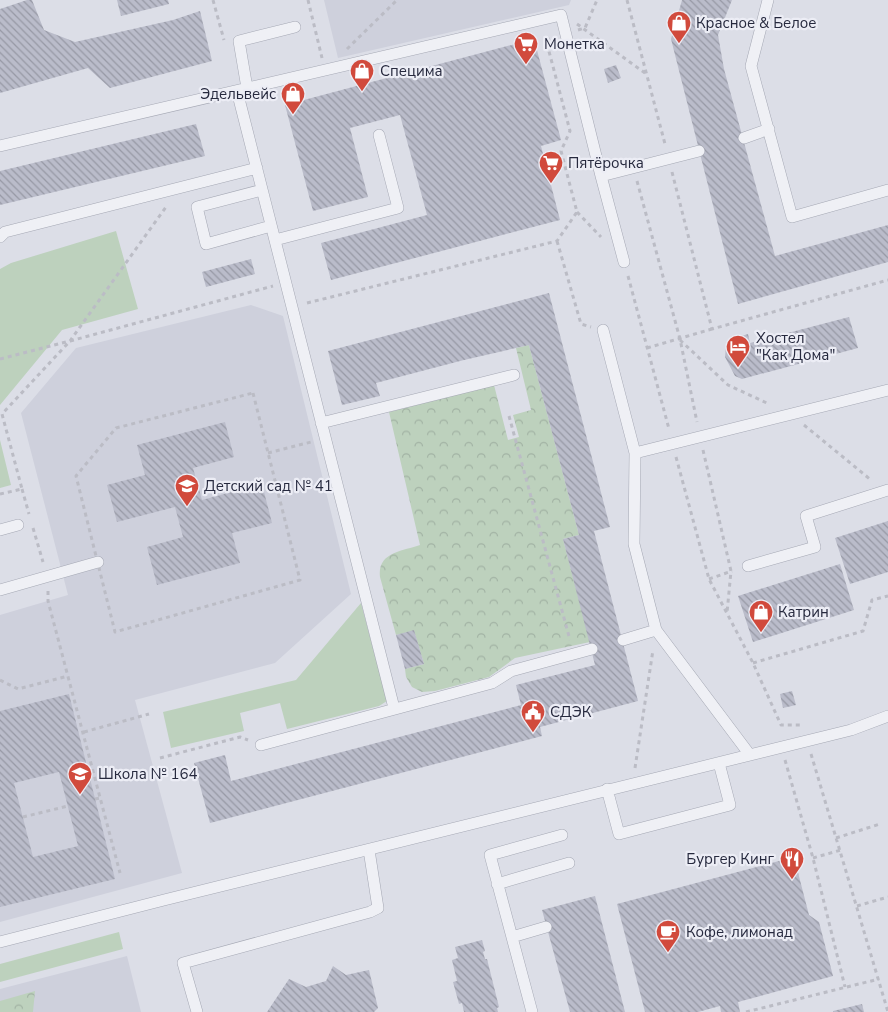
<svg xmlns="http://www.w3.org/2000/svg" width="888" height="1012" font-family="'Nunito Sans',sans-serif">
<defs>
<pattern id="forest-crowns" width="20" height="18" patternUnits="userSpaceOnUse" patternTransform="scale(1.25)"><rect width="20" height="18" fill="#bdd1bd"/><path d="M2 6a3 3 0 1 1 6 0M12 15a3 3 0 1 1 6 0" fill="none" stroke="#a2b3a4"/></pattern>
<pattern id="building-back-hatch" width="6" height="6" patternUnits="userSpaceOnUse" patternTransform="scale(1.25)"><rect width="6" height="6" fill="#babcca"/><path d="M-1 5l2 2M0 0l6 6M5-1l2 2" fill="none" stroke="#9799a5"/></pattern>
</defs>
<rect width="100%" height="100%" fill="#dcdee7"/>
<path fill="#ced0dc" d="M324,0H571L569,5L338,58Z
M251,305L283,316L351,594L275,663L135,700L182,873L0,922V615L68,595L21,413L76,348Z
M127,956L141,1012H0V989Z"/>
<path fill="#bdd1bd" d="M116,231L138,309L62,330L0,405V269L11,263Z
M0,440L11,485L0,488Z
M361,603L387,701L379,706L287,729L280,703L240,713L244,731L171,748L163,712L296,680Z
M119,932L123,949L0,982V964Z"/>
<path fill="url(#forest-crowns)" d="M529,345L579,535L563,539L590,642L515,658L489,677L435,691L422,692L412,687L406,677L405,669L424,664L414,631L396,635L380,577C377,552 403,551 420,545L389,412L494,385L508,440L519,437L513,415L531,410L516,348Z
M35,991L33,1012H0V1001Z"/>
<path fill="url(#building-back-hatch)" fill-rule="evenodd" d="M27,0H32L44,30L75,42L173,20L200,11L212,61L110,88L88,68L0,93V9Z
M117,0H168L169,4L121,16Z
M682,0H732L718,35L724,69L775,256L888,225V262L738,304L671,39Z
M534,39L561,140L541,146L560,220L331,280L321,243L427,215L400,115L350,128L368,197L313,211L285,105Z
M616,65L621,78L608,83L604,69Z
M196,124L205,156L0,205V171Z
M251,259L255,274L206,287L202,272Z
M549,293L610,527L594,531L638,701L540,727L542,736L210,823L194,763L225,755L231,781L521,705L516,685L595,665L563,539L579,535L529,345L464,360L376,383L380,396L342,405L328,351Z
M849,317L858,348L742,379L735,376L725,357L726,347L735,338L748,334L750,343Z
M225,422L234,457L193,468L202,500L262,484L272,523L232,533L240,563L157,585L147,547L183,537L175,507L117,522L107,485L145,475L137,445Z
M888,521V572L850,584L835,538Z
M840,564L854,610L753,642L738,596Z
M414,630L424,664L405,669L396,635Z
M792,691L796,705L783,708L780,694Z
M69,694L115,879L0,907V711ZM59,772L78,846L33,857L14,783Z
M794,857L809,915L819,922L833,976L738,1002L740,1012H721L720,1006L698,1012H645L617,904Z
M595,896L625,1012H570L542,910Z
M482,940L485,951L483,952L485,959H487L499,1007L497,1008L498,1012H464L462,1003L459,1004L453,982L457,981L452,960L458,958L455,947Z
M333,966L346,975L369,970L378,1008L374,1012H267L289,979L306,987L326,981Z
M862,1004L864,1012H833V1011Z"/>
<g fill="none" stroke-linecap="round" stroke-linejoin="round">
<defs>
<path id="service" d="M768,0L751,66L792,217L888,190
M247,88L239,41L295,27
M237,91L394,708
M744,138L769,129
M0,146L561,15L601,176L624,262
M601,176L699,151
M262,190L197,207L206,244L271,226
M0,237L5,232L257,168
M275,240L398,208L379,135
M603,330L635,453L634,544L656,630
M321,423L514,375
M635,453L888,390
M0,530L18,525
M748,566L815,547L806,516L888,490
M0,590L98,562
M623,640L656,630L750,755
M261,745L492,683L511,671L592,649
M607,789L619,834L730,805L719,763
M497,884L569,863
M512,937L546,927
M0,942L164,900L851,730L888,716
M197,1012L183,963L370,912L378,908L369,850
M532,1012L490,855L562,835"/>
</defs>
<use href="#service" stroke="#a5a8b4" stroke-width="12"/>
<path stroke="#bbbcc5" stroke-width="3" stroke-dasharray="4 4" stroke-linecap="butt" d="M213,0L224,40
M308,0L322,58
M627,0L665,144
M577,24L645,73
M578,30L585,28L597,0
M347,49L397,0
M672,172L712,329L888,280
M637,181L680,339L697,422
M577,212L601,237
M557,241L581,324L591,327
M628,276L669,429
M307,303L557,241L577,212L561,151L570,131L546,40L553,38
M680,340L728,385L769,404
M647,348L712,329
M0,359L70,341L166,207
M253,393L300,580L115,632L76,476L116,428Z
M509,416L570,640
M804,425L871,480
M703,450L731,571L727,613
M268,453L311,442
M676,457L709,579L753,663L781,725H803
M22,489L29,514
M0,494L22,489L2,414L70,341L273,286
M33,528L43,562
M709,579L732,571
M48,591V601L120,873
M753,663L863,631L872,600L888,596
M0,680L18,689L68,676
M84,732L149,714
M811,754L888,1012
M160,758L240,737L248,740
M785,760L813,858L845,987
M635,768L653,650
M95,799L101,798
M23,817L68,806
M836,838L880,824
M813,858L841,850
M857,906L888,897
M746,1012L879,979"/>
<use href="#service" stroke="#eff0f5" stroke-width="11"/>
</g>
<defs>
<symbol id="shop-pin" viewBox="-11 -11 22 30"><path d="M0 17L-7.5 6A9.5 9.5 0 1 1 7.5 6Z" fill="#d14a3c" stroke="#ecedf5"/><path d="M-5-2.5h2.3a2.7 3.5 0 0 1 5.4 0H5L5.5 6h-11ZM-1.5-2.5h3a1.5 2.3 0 0 0-3 0Z" fill="#fff"/></symbol>
<symbol id="supermarket-pin" viewBox="-11 -11 22 30"><path d="M0 17L-7.5 6A9.5 9.5 0 1 1 7.5 6Z" fill="#d14a3c" stroke="#ecedf5"/><path d="M-6-5.5h2.5l.6 2H6L4.5 2H-2.5L-4.4-4H-6ZM-1.5 3.2a1.3 1.3 0 1 0 .1 0ZM3 3.2a1.3 1.3 0 1 0 .1 0Z" fill="#fff"/></symbol>
<symbol id="hotel-pin" viewBox="-11 -11 22 30"><path d="M0 17L-7.5 6A9.5 9.5 0 1 1 7.5 6Z" fill="#d14a3c" stroke="#ecedf5"/><path d="M-6-4.5h1.5V1H6V5H4.5V3h-9V5H-6ZM-4 0a1.8 1.8 0 1 1 3.6 0ZM.5 0V-2.5h3Q6-2.5 6 0Z" fill="#fff"/></symbol>
<symbol id="school-pin" viewBox="-11 -11 22 30"><path d="M0 17L-7.5 6A9.5 9.5 0 1 1 7.5 6Z" fill="#d14a3c" stroke="#ecedf5"/><path d="M0-5L7-2L0 1L-7-2ZM-4 1L0 2.5L4 1V4Q0 6-4 4Z" fill="#fff"/></symbol>
<symbol id="civic-pin" viewBox="-11 -11 22 30"><path d="M0 17L-7.5 6A9.5 9.5 0 1 1 7.5 6Z" fill="#d14a3c" stroke="#ecedf5"/><path d="M-.6-6.5H3V-4.5H.6V-3L4-1V1h2V6H-6V1h2V-1L-.6-3ZM-1.2 2.5V6h2.4V2.5Z" fill="#fff"/></symbol>
<symbol id="restaurant-pin" viewBox="-11 -11 22 30"><path d="M0 17L-7.5 6A9.5 9.5 0 1 1 7.5 6Z" fill="#d14a3c" stroke="#ecedf5"/><path d="M-5-6h1v4h1v-4h1v4h1v-4h1v5L-1.5 .5V6h-2V.5L-5-1ZM5-6V6H3V1.5H1.5Q1.5-4 5-6Z" fill="#fff"/></symbol>
<symbol id="cafe-pin" viewBox="-11 -11 22 30"><path d="M0 17L-7.5 6A9.5 9.5 0 1 1 7.5 6Z" fill="#d14a3c" stroke="#ecedf5"/><path d="M-5.5-4.5H6V0H3Q3 3.5 0 3.5H-2.5Q-5.5 3.5-5.5 0ZM3-3.2v2h1.7v-2ZM-6 4.5H4V6H-6Z" fill="#fff"/></symbol>
</defs>
<g fill-rule="evenodd">
<use href="#shop-pin" x="665" y="9" width="28" height="38"/>
<use href="#supermarket-pin" x="512" y="30" width="28" height="38"/>
<use href="#shop-pin" x="348" y="57" width="28" height="38"/>
<use href="#shop-pin" x="279" y="80" width="28" height="38"/>
<use href="#supermarket-pin" x="537" y="149" width="28" height="38"/>
<use href="#hotel-pin" x="724" y="333" width="28" height="38"/>
<use href="#school-pin" x="173" y="472" width="28" height="38"/>
<use href="#shop-pin" x="747" y="598" width="28" height="38"/>
<use href="#civic-pin" x="519" y="698" width="28" height="38"/>
<use href="#school-pin" x="66" y="760" width="28" height="38"/>
<use href="#restaurant-pin" x="778" y="845" width="28" height="38"/>
<use href="#cafe-pin" x="654" y="918" width="28" height="38"/>
</g>
<g text-anchor="middle" stroke-width="4.5" stroke-linejoin="round" paint-order="stroke">
<g font-size="15" fill="#26293e" stroke="#ecedf5" text-anchor="start">
<text x="696" y="28">Красное &amp; Белое</text>
<text x="544" y="49">Монетка</text>
<text x="380" y="76">Специма</text>
<text x="276" y="99" text-anchor="end">Эдельвейс</text>
<text x="568" y="168">Пятёрочка</text>
<text x="756" y="343">Хостел<tspan x="756" dy="17">"Как Дома"</tspan></text>
<text x="204" y="491">Детский сад № 41</text>
<text x="778" y="617">Катрин</text>
<text x="550" y="717">СДЭК</text>
<text x="98" y="779">Школа № 164</text>
<text x="774" y="864" text-anchor="end">Бургер Кинг</text>
<text x="686" y="937">Кофе, лимонад</text>
</g>
</g>
</svg>
